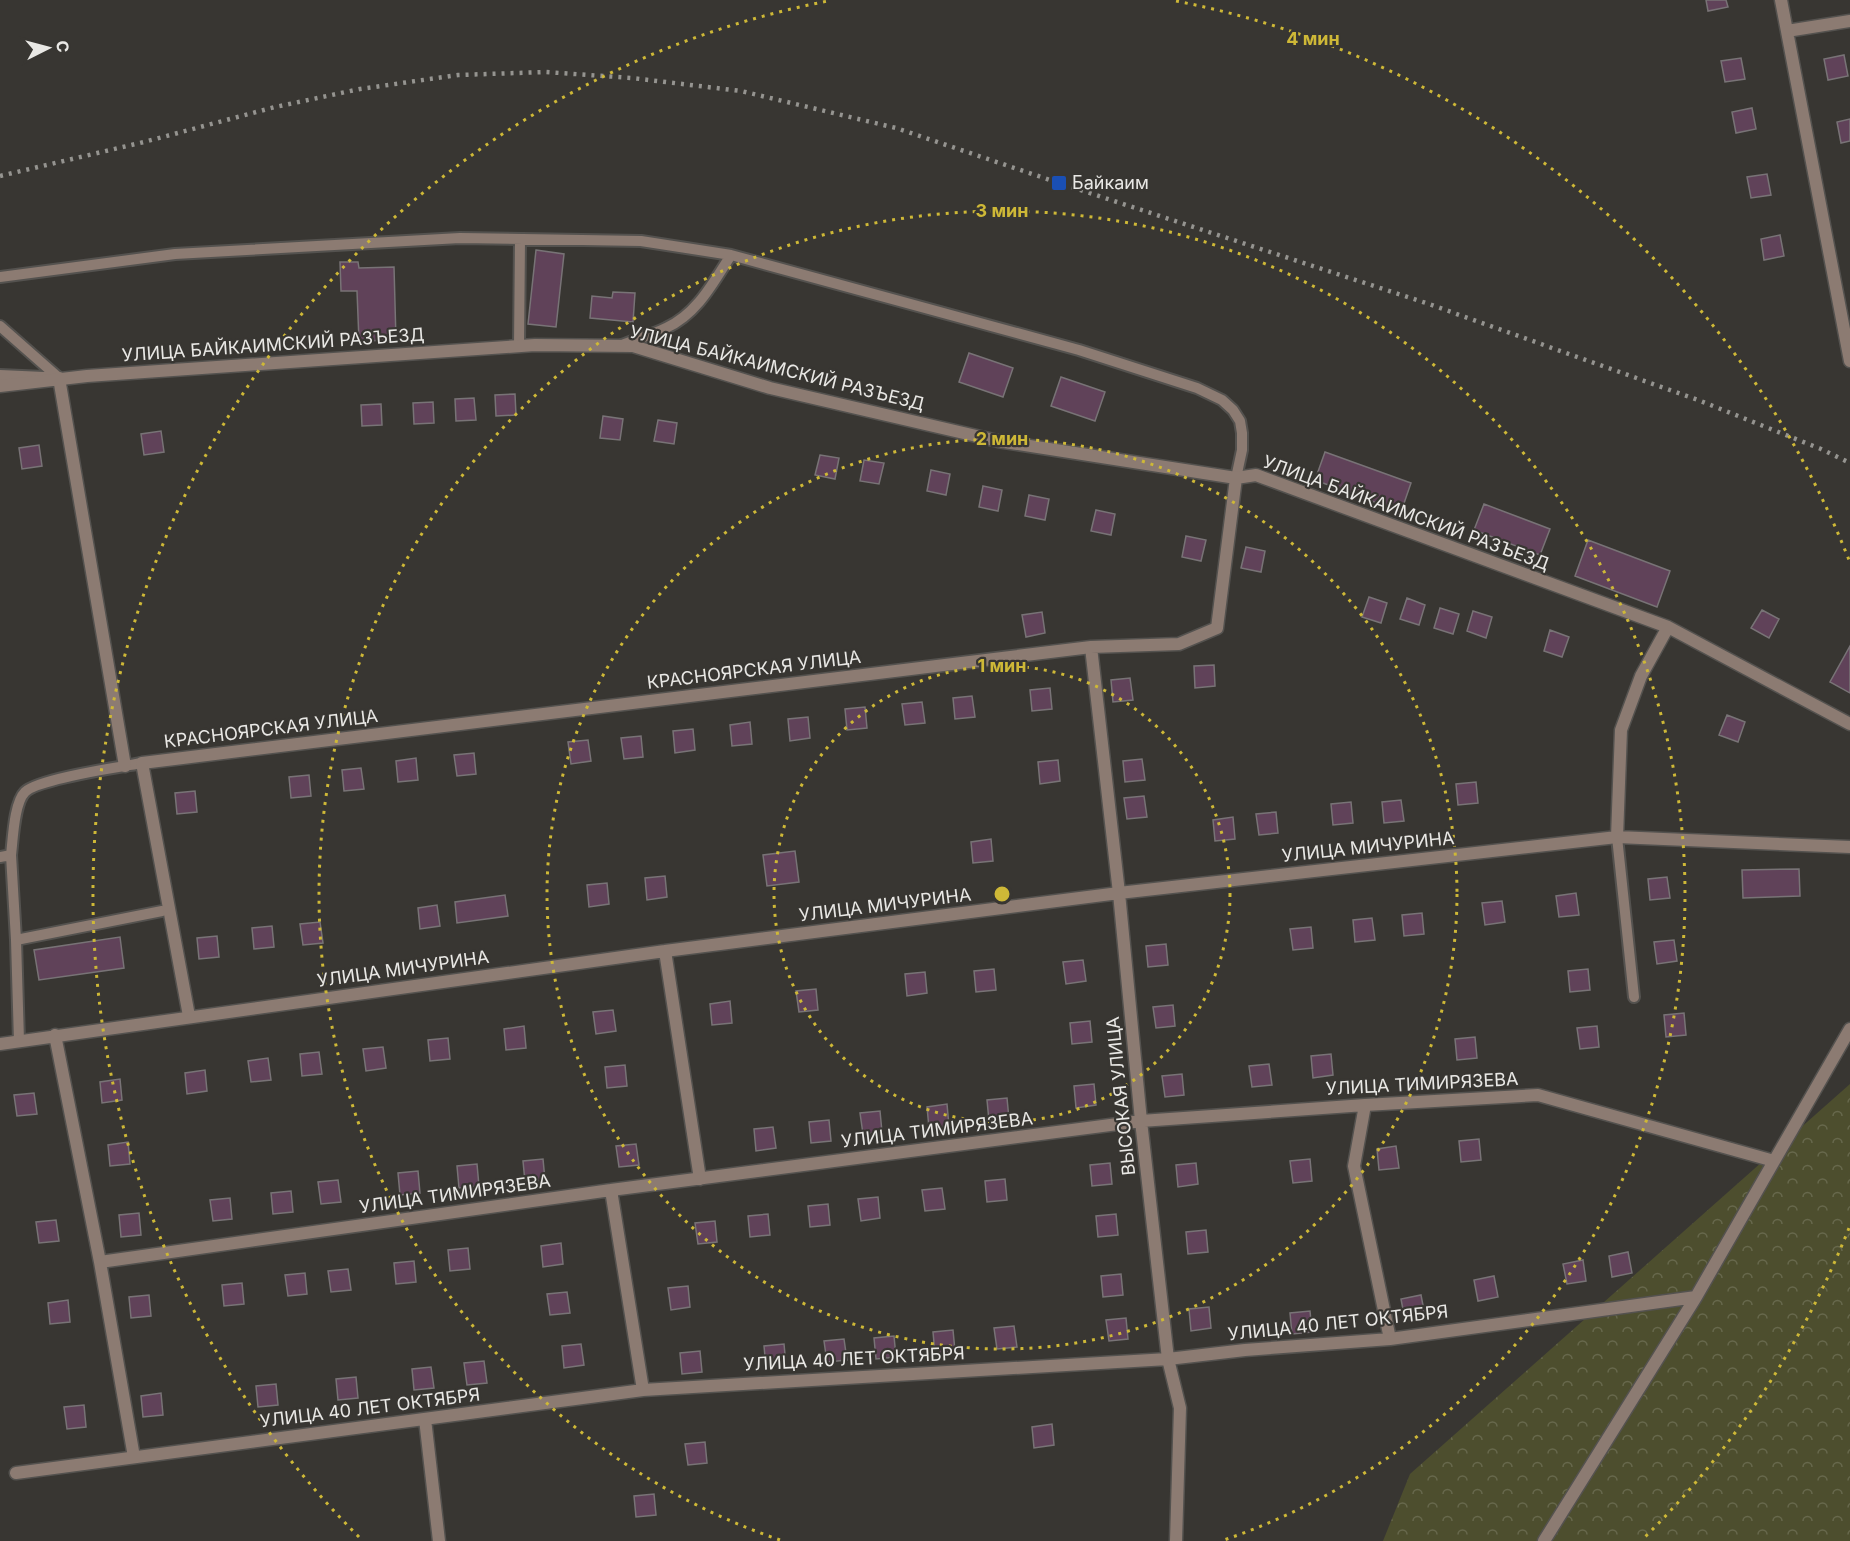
<svg xmlns="http://www.w3.org/2000/svg" width="1850" height="1541" font-family="Inter,sans-serif">
<defs>
<pattern id="forest-crowns" width="20" height="18" patternUnits="userSpaceOnUse" patternTransform="scale(1.5)"><rect width="20" height="18" fill="#4d4e2e"/><path d="M2 6a3 3 0 1 1 6 0M12 15a3 3 0 1 1 6 0" fill="none" stroke="#67684c"/></pattern>
</defs>
<rect width="100%" height="100%" fill="#383632"/>
<path fill="url(#forest-crowns)" d="M1850,1084V1541H1383L1410,1474Z"/>
<path fill="#604259" stroke="#787376" stroke-width="1.5" d="M1706,0H1726L1728,7L1708,11Z
M1844,55L1848,76L1828,80L1824,59Z
M1741,58L1745,79L1725,82L1721,61Z
M1752,108L1756,129L1736,133L1732,112Z
M1850,119V141L1841,143L1837,122Z
M1767,174L1771,195L1751,198L1747,177Z
M1780,235L1784,256L1764,260L1761,239Z
M536,250L564,254L556,327L528,324Z
M340,262H358L359,268L394,267L396,340L359,341L357,291H341Z
M613,292L635,293L633,322L590,318L592,296L612,298Z
M969,353L1013,368L1003,397L959,382Z
M1061,377L1105,392L1095,421L1051,406Z
M515,394L516,415L496,416L495,395Z
M474,398L476,420L456,421L455,399Z
M433,402L434,423L414,424L413,403Z
M381,404L382,425L362,426L361,405Z
M603,416L623,419L620,440L600,438Z
M658,420L677,423L674,444L654,441Z
M161,431L164,452L144,455L141,434Z
M39,445L42,466L22,469L19,448Z
M1325,452L1411,483L1401,512L1315,480Z
M820,455L839,458L835,479L815,475Z
M864,460L884,463L879,484L860,481Z
M931,470L950,474L946,495L927,491Z
M983,486L1002,490L998,511L979,507Z
M1029,495L1049,499L1045,520L1025,516Z
M1484,504L1550,529L1540,555L1474,530Z
M1096,510L1115,514L1111,535L1091,531Z
M1186,536L1206,540L1201,561L1182,557Z
M1588,540L1670,571L1657,607L1575,576Z
M1246,547L1265,551L1261,572L1241,568Z
M1369,597L1387,603L1381,623L1362,617Z
M1407,598L1425,605L1419,625L1400,619Z
M1440,608L1459,614L1453,634L1434,628Z
M1762,610L1779,619L1769,638L1751,628Z
M1473,611L1492,617L1486,638L1467,631Z
M1042,612L1045,633L1026,637L1022,615Z
M1550,630L1569,637L1562,657L1544,651Z
M1850,646V693L1830,682Z
M1214,665L1215,686L1195,688L1194,666Z
M1130,678L1133,700L1113,702L1111,680Z
M1050,688L1052,709L1032,711L1030,690Z
M972,696L975,717L955,719L953,698Z
M922,702L925,723L905,725L902,704Z
M865,707L867,728L847,730L845,709Z
M1727,715L1745,722L1738,742L1719,735Z
M808,717L810,738L790,741L788,719Z
M750,722L752,744L732,746L730,725Z
M693,729L695,750L675,753L673,731Z
M641,736L643,757L624,759L621,738Z
M588,740L591,761L571,764L568,742Z
M474,753L476,774L457,776L454,755Z
M416,758L418,780L398,782L396,761Z
M1142,759L1145,780L1125,782L1123,761Z
M1058,760L1060,781L1040,784L1038,762Z
M361,768L364,789L344,791L342,770Z
M309,775L311,796L291,798L289,777Z
M1476,782L1478,803L1458,805L1456,784Z
M195,791L197,812L177,814L175,793Z
M1144,796L1147,817L1127,819L1124,798Z
M1401,800L1404,821L1384,823L1382,802Z
M1351,802L1353,823L1333,825L1331,804Z
M1276,812L1278,833L1259,835L1256,814Z
M1233,817L1235,839L1215,841L1213,820Z
M991,839L993,861L973,863L971,842Z
M795,851L799,882L767,886L763,855Z
M1799,869L1800,896L1743,898L1742,870Z
M665,876L667,897L647,900L645,878Z
M1667,877L1670,898L1650,900L1648,879Z
M607,883L609,904L589,907L587,885Z
M1576,893L1579,915L1559,917L1556,896Z
M505,895L508,916L457,923L455,902Z
M1502,901L1505,922L1485,925L1482,903Z
M437,905L440,926L420,929L418,908Z
M1422,913L1424,934L1404,936L1402,915Z
M1372,918L1375,940L1355,942L1353,920Z
M320,922L323,943L303,945L300,924Z
M272,926L274,947L254,949L252,928Z
M1311,927L1313,948L1293,950L1290,929Z
M217,936L219,957L199,959L197,938Z
M120,937L124,968L39,980L34,950Z
M1674,940L1677,961L1657,964L1654,942Z
M1166,944L1168,965L1148,967L1146,946Z
M1083,960L1086,981L1066,984L1063,962Z
M994,969L996,990L976,992L974,971Z
M1588,969L1590,990L1570,992L1568,971Z
M925,972L927,993L907,996L905,974Z
M816,989L818,1010L799,1012L796,991Z
M730,1001L732,1023L712,1025L710,1004Z
M1173,1005L1175,1026L1156,1028L1153,1007Z
M613,1010L616,1031L596,1034L593,1012Z
M1684,1013L1686,1035L1666,1037L1664,1015Z
M1090,1021L1092,1042L1072,1044L1070,1023Z
M524,1026L526,1048L506,1050L504,1029Z
M1597,1026L1599,1047L1580,1049L1577,1028Z
M1475,1037L1477,1058L1457,1060L1455,1039Z
M448,1038L450,1059L430,1061L428,1040Z
M383,1047L386,1068L366,1071L363,1049Z
M319,1052L322,1074L302,1076L300,1054Z
M1331,1054L1333,1075L1313,1078L1311,1056Z
M268,1058L271,1080L251,1082L248,1061Z
M1269,1064L1272,1085L1252,1087L1249,1066Z
M625,1065L627,1086L607,1088L605,1067Z
M205,1070L207,1091L187,1094L185,1073Z
M1182,1074L1184,1095L1165,1097L1162,1076Z
M120,1079L122,1100L102,1103L100,1082Z
M1094,1084L1096,1105L1076,1108L1074,1086Z
M34,1093L37,1114L17,1116L14,1095Z
M1007,1098L1009,1119L989,1121L987,1100Z
M947,1104L949,1126L929,1128L927,1107Z
M880,1111L882,1132L863,1134L860,1113Z
M829,1120L831,1141L811,1143L809,1122Z
M773,1127L776,1148L756,1151L754,1129Z
M1479,1139L1481,1160L1461,1162L1459,1141Z
M128,1142L130,1164L110,1166L108,1145Z
M636,1144L639,1165L619,1167L616,1146Z
M1396,1146L1399,1168L1379,1170L1377,1149Z
M543,1159L545,1180L525,1182L523,1161Z
M1310,1159L1312,1181L1293,1183L1290,1161Z
M1110,1163L1112,1184L1092,1186L1090,1165Z
M1196,1163L1198,1184L1178,1187L1176,1165Z
M477,1164L479,1186L459,1188L457,1166Z
M418,1171L420,1193L400,1195L398,1173Z
M1005,1179L1007,1200L987,1202L985,1181Z
M338,1180L341,1202L321,1204L318,1182Z
M942,1188L945,1209L925,1211L922,1190Z
M291,1191L293,1212L273,1214L271,1193Z
M878,1197L880,1218L861,1221L858,1199Z
M230,1198L232,1219L213,1221L210,1200Z
M828,1204L830,1225L810,1227L808,1206Z
M139,1213L141,1235L121,1237L119,1215Z
M768,1214L770,1235L750,1237L748,1216Z
M1116,1214L1118,1235L1098,1237L1096,1216Z
M56,1220L59,1241L39,1243L36,1222Z
M715,1221L717,1242L698,1244L695,1223Z
M1206,1230L1208,1252L1188,1254L1186,1232Z
M561,1243L563,1264L543,1267L541,1246Z
M468,1248L470,1269L450,1271L448,1250Z
M1628,1252L1632,1273L1612,1277L1609,1256Z
M1583,1260L1586,1281L1567,1284L1563,1264Z
M414,1261L416,1282L396,1284L394,1263Z
M348,1269L351,1290L331,1292L328,1271Z
M305,1273L307,1294L288,1296L285,1275Z
M1121,1274L1123,1295L1103,1297L1101,1276Z
M1494,1276L1498,1297L1478,1301L1474,1280Z
M242,1283L244,1304L224,1306L222,1285Z
M688,1286L690,1307L671,1310L668,1288Z
M567,1292L570,1313L550,1315L547,1294Z
M149,1295L151,1316L131,1318L129,1297Z
M1421,1295L1425,1316L1405,1320L1401,1299Z
M68,1300L70,1322L50,1324L48,1303Z
M1209,1307L1211,1328L1191,1331L1189,1309Z
M1310,1311L1312,1332L1292,1334L1290,1313Z
M1126,1318L1128,1339L1109,1341L1106,1320Z
M1014,1326L1017,1347L997,1349L994,1328Z
M953,1330L955,1351L935,1354L933,1332Z
M894,1336L896,1357L876,1359L874,1338Z
M844,1339L847,1360L827,1362L824,1341Z
M581,1344L584,1365L564,1368L562,1346Z
M784,1344L786,1365L766,1367L764,1346Z
M700,1351L702,1372L682,1374L680,1353Z
M484,1361L487,1383L467,1385L464,1363Z
M431,1367L434,1388L414,1390L412,1369Z
M356,1377L358,1398L338,1400L336,1379Z
M276,1384L278,1405L258,1407L256,1386Z
M161,1393L163,1415L143,1417L141,1396Z
M84,1405L86,1427L67,1429L64,1407Z
M1052,1424L1054,1445L1034,1448L1032,1427Z
M705,1442L707,1463L688,1465L685,1444Z
M654,1494L656,1515L636,1517L634,1496Z"/>
<g fill="none" stroke-linecap="round" stroke-linejoin="round">
<defs>
<path id="lane" d="M0,277L175,254L460,238L641,241L731,255L1079,350L1197,388L1222,400L1233,410L1240,421L1242,433V450L1236,478
M0,326L59,378
M622,345C636,339 652,335 666,328C697,314 713,283 731,255
M519,346L520,239
M0,375L44,377
M1617,837L1634,997
M11,855C13,839 14,803 25,792C38,779 120,767 142,763
M0,857L11,855L16,940L162,911
M16,940L19,1041"/>
<path id="street" d="M1781,0L1850,361
M1787,31L1850,21
M59,378L125,766
M0,386L87,376L535,345L633,346L770,388L998,441L1236,478L1256,475L1668,627L1850,724
M1091,647L1119,893L1141,1121L1168,1359L1180,1408L1176,1541
M1617,837L1621,730L1641,676L1668,627
M665,951L700,1179
M189,1016L142,763L1091,647L1179,644L1217,628L1236,478
M55,1035L100,1262L134,1457
M0,1044L665,951L1119,893L1617,837L1850,847
M1365,1105L1354,1166L1390,1339
M611,1190L643,1390
M100,1262L611,1190L1141,1121L1365,1105L1538,1095L1774,1161
M425,1419L439,1541
M16,1473L643,1390L1168,1359L1245,1350L1390,1339L1696,1297
M1544,1541L1696,1297L1850,1029"/>
</defs>
<use href="#lane" stroke="#54524f" stroke-width="14"/>
<use href="#street" stroke="#54524f" stroke-width="15"/>
<use href="#lane" stroke="#8c7b72" stroke-width="10"/>
<use href="#street" stroke="#8c7b72" stroke-width="12"/>
<path stroke="#959490" stroke-width="4.5" stroke-dasharray="3 6" stroke-linecap="butt" d="M0,176L144,142L275,107L360,89L458,75L546,72L632,78L741,91L896,128L1059,183L1426,303L1698,400L1821,449L1850,463"/>
</g>
<g fill="none" stroke="#ceb837" stroke-width="3" stroke-dasharray="3 6">
<circle cx="1002" cy="894" r="228"/>
<circle cx="1002" cy="894" r="455"/>
<path d="M780 1540A683 683 0 1 1 1224 1540"/>
<path d="M1849 1228A910 910 0 0 1 1645 1537M359 1537A910 910 0 0 1 828 1M1176 1A910 910 0 0 1 1849 560"/>
</g>
<rect fill="#1a4fb4" stroke="#383632" stroke-width="2" x="1051" y="175" width="16" height="16" rx="3"/>
<g text-anchor="middle" stroke-width="4.5" stroke-linejoin="round" paint-order="stroke">
<g font-size="18" fill="#e9e8e5" stroke="#383632" text-anchor="start">
<text x="1072" y="189">Байкаим</text>
</g>
<g font-size="18" fill="#e9e8e5" stroke="#383632">
<text transform="translate(273 345) rotate(-4)" y="6">УЛИЦА БАЙКАИМСКИЙ РАЗЪЕЗД</text>
<text transform="translate(777 368) rotate(14)" y="6">УЛИЦА БАЙКАИМСКИЙ РАЗЪЕЗД</text>
<text transform="translate(1406 513) rotate(20)" y="6">УЛИЦА БАЙКАИМСКИЙ РАЗЪЕЗД</text>
<text transform="translate(754 670) rotate(-7)" y="6">КРАСНОЯРСКАЯ УЛИЦА</text>
<text transform="translate(271 729) rotate(-7)" y="6">КРАСНОЯРСКАЯ УЛИЦА</text>
<text transform="translate(1368 847) rotate(-6)" y="6">УЛИЦА МИЧУРИНА</text>
<text transform="translate(885 905) rotate(-7)" y="6">УЛИЦА МИЧУРИНА</text>
<text transform="translate(403 969) rotate(-8)" y="6">УЛИЦА МИЧУРИНА</text>
<text transform="translate(1422 1084) rotate(-3)" y="6">УЛИЦА ТИМИРЯЗЕВА</text>
<text transform="translate(1121 1096) rotate(-96)" y="6">ВЫСОКАЯ УЛИЦА</text>
<text transform="translate(937 1130) rotate(-7)" y="6">УЛИЦА ТИМИРЯЗЕВА</text>
<text transform="translate(455 1194) rotate(-8)" y="6">УЛИЦА ТИМИРЯЗЕВА</text>
<text transform="translate(1338 1323) rotate(-6)" y="6">УЛИЦА 40 ЛЕТ ОКТЯБРЯ</text>
<text transform="translate(854 1359) rotate(-3)" y="6">УЛИЦА 40 ЛЕТ ОКТЯБРЯ</text>
<text transform="translate(370 1408) rotate(-7)" y="6">УЛИЦА 40 ЛЕТ ОКТЯБРЯ</text>
</g>
</g>
<circle cx="1002" cy="894" r="9" fill="#ceb837" stroke="#383632" stroke-width="3"/>
<g font-size="18" text-anchor="middle" font-weight="bold" fill="#ceb837" stroke="#383632" stroke-width="4.5" stroke-linejoin="round" paint-order="stroke">
<text x="1313" y="45">4 мин</text>
<text x="1002" y="217">3 мин</text>
<text x="1002" y="445">2 мин</text>
<text x="1002" y="672">1 мин</text>
</g>
<g transform="translate(48 48) rotate(84)" stroke="#383632" stroke-width="4.5" paint-order="stroke">
<path d="M0-4.5L10 22L0 15L-10 22Z" fill="#e9e8e5"/>
<text y="-9" font-size="16" font-weight="bold" text-anchor="middle" fill="#e9e8e5">С</text>
</g>
</svg>
